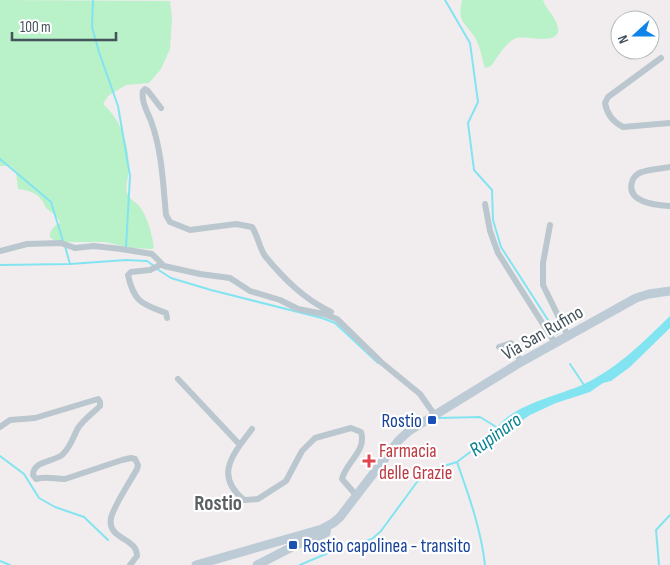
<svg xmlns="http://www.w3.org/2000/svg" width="670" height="565" font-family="'Sofia Sans Condensed',sans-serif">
<rect width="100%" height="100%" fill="#f1edee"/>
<path fill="#b9f1c9" d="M0,0L170,1L172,18L170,49L161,69L149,83L126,85L108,96L103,104C122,121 131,148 128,174C128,180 125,187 127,193C129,199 136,202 140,207C148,218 152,235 154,247L152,249L131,248L105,242H64L54,240L50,237C50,229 54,226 60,223C58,216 53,214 47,209C44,205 45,205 43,202C38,193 28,190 18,189L16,173L11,166H0Z
M462,0H543C546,10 556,16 558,28C561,48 523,33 514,39C505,44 497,58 491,66L485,68C482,58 480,45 474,36C464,21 457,22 462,0Z"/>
<path fill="#83e4f1" d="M670,316V328L630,367L611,381L603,383L590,392L556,403L530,415L497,437L494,434C503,406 563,395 586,383C619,367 644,341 670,316Z"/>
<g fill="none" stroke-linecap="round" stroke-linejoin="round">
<path stroke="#83e4f1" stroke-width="2" d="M93,0L92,27L99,52L118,106L130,176L126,247
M445,0L470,43L478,102L468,123L474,170L492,190L493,220L501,247L557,334
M0,159L51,202L63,241
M65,246L70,264
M0,265L70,264L126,260L147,261L154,266
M157,269L171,278L211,290L322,318L335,323L378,363
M570,364L584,385
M438,418L480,417L498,428
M0,456L24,474L39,498L55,507L84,517L108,540
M457,462C469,496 481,529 485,565
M0,561L10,565
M300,565L335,550L372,539L381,531L417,482L434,469L457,462L495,433
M659,565L656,530L670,515"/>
<path stroke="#bbc7ce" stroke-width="6" d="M661,58L608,97L605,103C607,115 613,122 623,127L670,123
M161,108L148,91L145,89L143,91C141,101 147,111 151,121C162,151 163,183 166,215L170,222L190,230L236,224L252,227C258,236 259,247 265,256C284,279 304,299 331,312
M670,167C661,169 651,169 642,172C638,173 633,177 632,182C626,203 657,205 670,206
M485,204L490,231L498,253L555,343
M550,225L543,263V285L568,336
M0,251L27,244L61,243L75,248L94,246L121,249L152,254L164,266L200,274L230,278L250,291L280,300L298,309L324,314L337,319L381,362L420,394L434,414
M162,264L150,270L131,272L128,275C134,303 143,304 166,313L167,318
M499,347L511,343L521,362
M178,379L240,445
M0,427L10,420L35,418L98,399L100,402V406C93,413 84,419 78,428C73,437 71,447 62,455C53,462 33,461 33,475L36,479C48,476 53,479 65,479L122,460L131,458L135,459L138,465L137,469C130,482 114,505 111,518C107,540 137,537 137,556L130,565
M252,429C234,453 213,475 244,500L258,499L286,481L302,451L315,438L351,428L361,432C367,451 346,462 342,479L356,495"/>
<path stroke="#bdcbd6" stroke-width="9" d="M196,565L322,529L333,523L340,517L399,440L409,431L521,362L636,298L649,294L670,291
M257,565L296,545L326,533L327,526"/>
</g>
<g fill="#1a4fb4" stroke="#fff" stroke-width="2">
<rect x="427" y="415" width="10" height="10" rx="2.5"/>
<rect x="288" y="540" width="10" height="10" rx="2.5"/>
</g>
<path fill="#e0444e" stroke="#fff" stroke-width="2" d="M366.5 453.5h5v5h5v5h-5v5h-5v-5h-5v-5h5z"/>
<g text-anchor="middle" stroke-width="4.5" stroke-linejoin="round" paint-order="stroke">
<g font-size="19" fill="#45535c" stroke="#fff">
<text transform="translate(542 332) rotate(-30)" y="7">Via San Rufino</text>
</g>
<g font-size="19" fill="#164399" stroke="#fff" text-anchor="end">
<text x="422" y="427">Rostio</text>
<text x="303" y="552" text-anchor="start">Rostio capolinea - transito</text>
</g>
<g font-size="19" fill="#be3a42" stroke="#fff" text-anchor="start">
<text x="379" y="457">Farmacia<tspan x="379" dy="22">delle Grazie</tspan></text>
</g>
<g font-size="20" font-style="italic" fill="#078090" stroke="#fff">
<text transform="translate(495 434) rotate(-36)" y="7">Rupinaro</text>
</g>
<g font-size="21" font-weight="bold" fill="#5a5f63" stroke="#fff">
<text x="218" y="510">Rostio</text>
</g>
</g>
<g transform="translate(635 35) rotate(249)"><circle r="24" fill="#ffffff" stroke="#b5babe"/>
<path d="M0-4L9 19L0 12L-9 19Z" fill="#0e83ea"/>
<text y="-8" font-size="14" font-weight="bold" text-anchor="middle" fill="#45535c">N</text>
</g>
<path d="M12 32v8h104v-8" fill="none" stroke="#45535c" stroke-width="2.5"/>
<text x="20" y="32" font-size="15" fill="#45535c" stroke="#ffffff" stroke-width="4" paint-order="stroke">100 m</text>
</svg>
